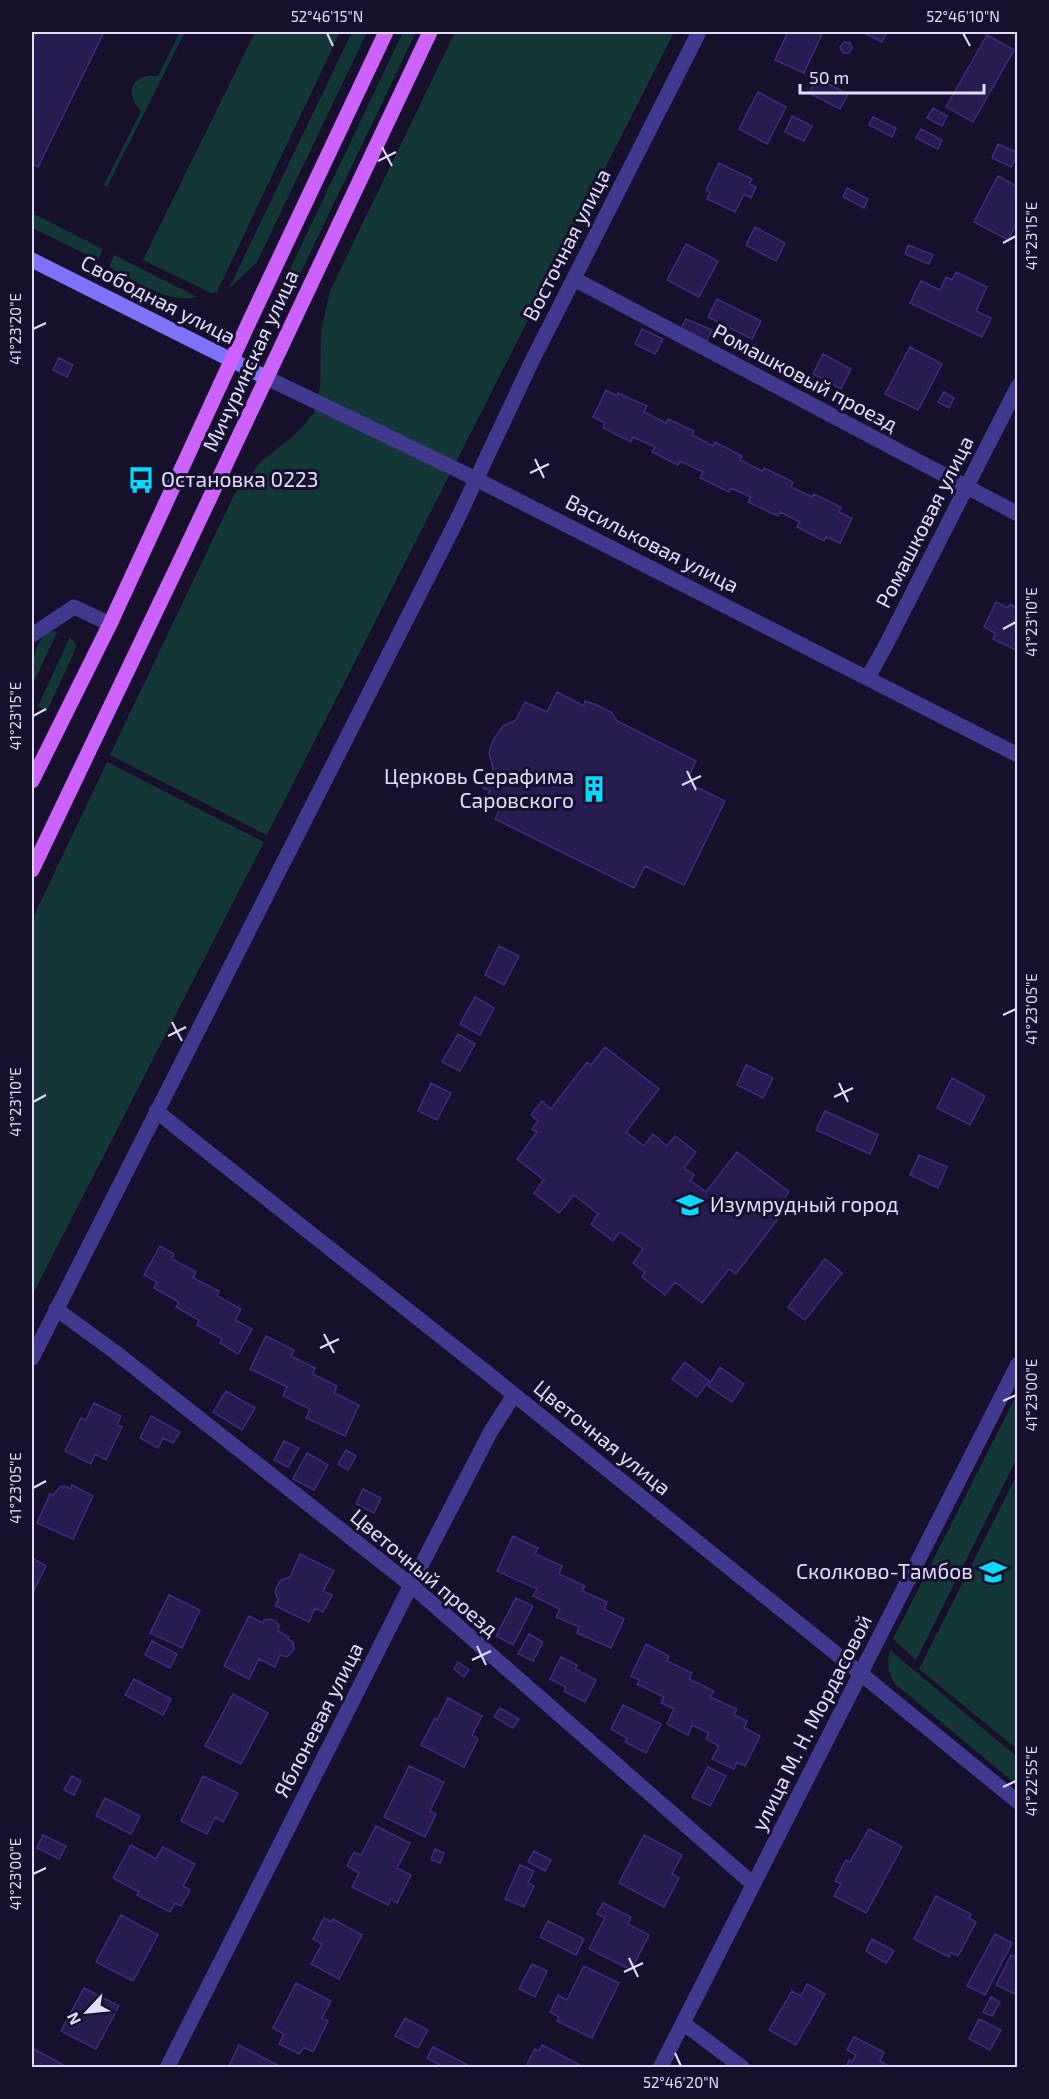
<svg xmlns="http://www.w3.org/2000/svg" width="1049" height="2099" font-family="'Exo 2',sans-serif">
<rect width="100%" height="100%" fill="#16102d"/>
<path fill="#133737" d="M174,32H185L107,187L104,185L141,111C123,93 132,73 158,76L179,34Z
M255,32H340L217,292L211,293L143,260Z
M352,32H367L257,262L231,287L230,286Z
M403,32H416L290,295L288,298L282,299L280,296V290Z
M455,32H674L267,835L110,755L235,493L262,461L297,433L314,413L320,388L321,332L330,291Z
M32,213L103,249L98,260L32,228Z
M114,255L197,297C166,304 135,280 109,267Z
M52,631L57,632L32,686C32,668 32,639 52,631Z
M70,637L76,644V648L47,711L38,706Z
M107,762L264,842L32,1296V920Z
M1017,1394V1458L916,1660L893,1639Z
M1017,1475L1018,1749H1017L919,1669Z
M890,1650L1017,1757V1785L894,1683C888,1671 887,1663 890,1650Z"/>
<path fill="#281b4f" stroke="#402c7c" stroke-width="1.5" d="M37,32H104L38,167L32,164V42Z
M788,32H817L822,34L804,73L775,60Z
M862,32H887L882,42Z
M987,35L1014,50L973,122L946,107Z
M844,42L850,43L852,48L849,53H843L840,47Z
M817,78L848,94L840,109L809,93Z
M758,92L786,107L767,144L739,129Z
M933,108L947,116L942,126L927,118Z
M792,116L812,126L804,141L785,132Z
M873,117L896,128L892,137L869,125Z
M921,129L942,140L938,149L916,138Z
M998,144L1018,153L1011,167L992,158Z
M719,163L752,179L749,184L756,187L751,198L744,194L735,212L707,199L710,193L706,190Z
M998,176L1018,187L1015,194L1018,196V221L1008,240L974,222Z
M847,188L868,199L864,208L843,197Z
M755,227L785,243L776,261L746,245Z
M686,244L718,261L699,297L667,280Z
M908,245L933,255L929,264L905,254Z
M956,272L987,287L976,311L991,318L982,337L910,303L921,281L940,290L946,277L952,280Z
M717,299L761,321L752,339L708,317Z
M686,319L712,330L707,341L681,329Z
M642,329L663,339L655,354L635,344Z
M910,347L942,364L918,410L885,394Z
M823,354L851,369L841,389L813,374Z
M59,358L73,365L67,377L53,370Z
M606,390L617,396L618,393L647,406L644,412L666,423L668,419L694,431L692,435L713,446L715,442L742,456L740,460L762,471L764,468L793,482L791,487L812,497L814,494L841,507L839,512L852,518L840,543L826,537L824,541L797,527L800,522L780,512L778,516L748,502L751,497L731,488L729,492L700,478L703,472L680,461L678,465L652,452L655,447L633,437L631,442L603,428L605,423L593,417Z
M944,392L954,398L949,408L938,402Z
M996,602L1008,608L1010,604L1018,608V651L993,639L995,633L984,627Z
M557,692L584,706L585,701L597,705L611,712L617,721L696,761L686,782L725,801L684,885L645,866L634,888L495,819L501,807L486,800L490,791L483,788L493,768L489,753L493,740L503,726L516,720L525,702L547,712Z
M499,946L519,956L504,985L485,975Z
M475,997L494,1008L480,1035L460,1024Z
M458,1034L475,1044L460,1071L442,1062Z
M605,1047L659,1089L626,1132L644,1146L653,1134L667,1146L675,1136L696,1152L684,1168L694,1175L690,1180L706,1192L737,1152L789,1192L775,1211L781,1215L736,1274L729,1269L702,1303L675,1282L665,1295L642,1277L645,1272L633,1263L643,1249L620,1232L613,1241L591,1224L598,1214L574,1195L559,1213L534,1193L544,1180L517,1159L537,1132L532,1129L538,1121L531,1115L542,1101L551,1109L587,1062L591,1065Z
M746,1065L773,1078L763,1098L737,1085Z
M952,1078L985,1096L970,1125L937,1108Z
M431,1083L451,1093L437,1120L418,1111Z
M825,1111L878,1135L870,1154L816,1130Z
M919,1155L947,1167L938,1188L910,1175Z
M160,1246L174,1254L172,1259L196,1272L193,1278L219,1291L217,1296L241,1309L235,1320L252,1329L238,1354L220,1343L222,1339L197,1325L199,1320L176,1307L179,1302L154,1288L157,1282L144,1275Z
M825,1259L842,1273L805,1320L788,1307Z
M266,1336L294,1350L291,1356L315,1368L313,1374L337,1386L334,1393L359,1405L345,1436L306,1418L310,1409L283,1396L287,1387L250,1369Z
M685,1362L709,1381L697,1397L672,1379Z
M720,1367L744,1384L732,1402L708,1386Z
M226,1391L255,1408L242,1430L213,1412Z
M94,1403L121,1416L117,1425L122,1427L106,1460L95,1454L91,1464L65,1451L81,1418L86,1420Z
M151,1416L180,1432L173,1443L163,1438L158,1448L140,1438Z
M284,1441L299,1448L288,1467L274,1460Z
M346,1450L356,1456L348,1470L338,1464Z
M307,1453L328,1465L314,1490L293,1479Z
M72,1485L93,1496L73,1539L37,1523L50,1494L53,1495L60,1487L64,1486L71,1489Z
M363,1489L381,1498L374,1513L356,1504Z
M513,1536L538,1548L535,1554L562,1566L559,1574L585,1586L582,1591L607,1602L604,1609L624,1619L611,1648L577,1633L579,1627L556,1617L560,1609L533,1596L537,1589L497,1571Z
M300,1554L334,1571L323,1591L332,1595L323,1612L315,1608L309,1622L275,1606L278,1600L275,1592L277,1586L281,1580L290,1577Z
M32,1558L46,1566L32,1594Z
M169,1595L200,1610L182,1648L150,1633Z
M516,1598L533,1606L513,1645L496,1636Z
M249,1616L263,1623L264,1620L271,1619L276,1621L279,1626L278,1631L289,1637L288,1639L293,1642L294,1649L287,1657L280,1655L275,1667L259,1659L249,1679L224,1666Z
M529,1634L543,1642L533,1661L518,1654Z
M152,1641L177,1654L170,1668L145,1655Z
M646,1644L669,1656L667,1661L692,1673L689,1679L714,1691L710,1697L737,1709L734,1715L747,1721L744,1728L760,1736L745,1766L737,1762L734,1769L712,1759L719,1746L706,1739L709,1733L692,1725L688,1735L667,1724L674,1709L661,1703L664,1697L637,1684L640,1680L631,1676Z
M561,1657L577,1665L575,1669L596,1680L585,1702L564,1691L566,1687L550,1679Z
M458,1662L469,1670L464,1677L454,1669Z
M134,1679L171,1699L163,1715L125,1695Z
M233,1694L268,1713L241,1764L205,1746Z
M448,1698L482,1716L472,1735L478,1739L464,1767L421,1745L435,1718L437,1720Z
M623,1705L661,1724L646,1753L625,1742L627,1738L611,1729Z
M500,1708L519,1719L513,1728L494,1717Z
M409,1766L444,1782L430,1811L436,1814L425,1837L384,1817Z
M708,1767L726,1776L710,1806L692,1797Z
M72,1776L81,1781L74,1795L64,1790Z
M203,1776L238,1793L223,1822L215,1817L207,1834L181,1821Z
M105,1798L140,1816L131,1834L96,1816Z
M376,1826L410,1843L397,1868L411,1875L397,1903L391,1899L388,1905L352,1887L359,1873L347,1866L354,1852L361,1855Z
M869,1829L902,1847L866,1913L834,1896L841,1884L835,1881L846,1860L850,1862Z
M43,1835L66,1846L59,1859L37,1848Z
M644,1835L682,1855L672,1874L679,1878L664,1907L619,1883Z
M131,1845L156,1859L163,1847L195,1864L183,1886L190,1890L181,1906L175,1903L170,1912L137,1895L139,1892L113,1878Z
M435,1849L444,1853L440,1863L431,1859Z
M534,1851L551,1860L545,1871L528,1862Z
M520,1865L534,1871L528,1883L534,1886L524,1907L505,1899Z
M936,1896L971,1914L969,1918L976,1922L958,1956L951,1953L949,1957L914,1939Z
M603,1903L631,1917L628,1924L649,1935L631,1970L589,1949L605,1918L597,1914Z
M121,1915L158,1935L133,1981L96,1962Z
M324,1918L331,1922L333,1919L362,1935L339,1979L311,1964L322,1944L313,1939Z
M548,1921L584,1939L576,1955L540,1937Z
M995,1934L1012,1943L985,1995L967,1986Z
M872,1939L894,1951L886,1963L866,1951Z
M1011,1955L1018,1958L1017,1995L996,1985Z
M532,1964L547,1971L535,1997L519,1989Z
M584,1966L619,1983L592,2038L557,2021L559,2017L550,2012L558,1995L567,2000Z
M296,1983L331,2001L322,2018L328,2021L313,2052L304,2047L299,2054L279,2044L284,2034L273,2028Z
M807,1984L825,1994L796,2045L769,2030L792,1991L801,1996Z
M84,1988L119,2006L96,2049L61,2031Z
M991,1997L1000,2002L992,2016L983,2012Z
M405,2018L428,2030L418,2048L395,2036Z
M979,2019L1001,2030L990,2050L969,2039Z
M854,2037L884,2052L880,2061L892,2068H846L849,2060L852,2062L856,2055L847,2050Z
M239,2045L283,2068H228Z
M542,2045L580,2065L578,2068H525L535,2049L539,2051Z
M433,2047L470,2066L469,2068H445L427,2058Z
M32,2048L69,2068H32Z"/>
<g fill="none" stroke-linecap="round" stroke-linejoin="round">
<path stroke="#40398e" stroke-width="15" d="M574,279L1018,514
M265,377L476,479L1018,755
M32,635L74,607L110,624
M868,677L886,645L1018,386
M156,1111L491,1376L828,1647L1018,1802
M56,1309L115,1352L411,1585L753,1884
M32,1358L457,520L532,361L699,32
M683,2023L743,2068
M167,2068L411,1585L491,1431L514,1395
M660,2068L1018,1364"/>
<path stroke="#7d73ff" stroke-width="15" d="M32,260L265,377"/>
<path stroke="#cc63ff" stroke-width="15" d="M32,781L110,624L251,318L386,32
M32,870L179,563L430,32"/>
</g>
<path fill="none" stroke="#e2dcff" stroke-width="2" d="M327,33L333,46M963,33L970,46M382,147L392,166M378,161L396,152M1003,243L1016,236M33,329L46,323M535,459L544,478M530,473L549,464M1003,629L1016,622M33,716L46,709M687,771L696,790M682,785L701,776M1003,1015L1016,1009M172,1022L182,1041M168,1036L186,1027M839,1083L848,1102M834,1097L853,1088M33,1102L46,1095M324,1334L334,1353M320,1348L339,1339M1003,1401L1016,1395M33,1488L46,1481M477,1646L486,1665M472,1660L491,1651M1003,1787L1016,1781M33,1874L46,1868M629,1958L638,1977M624,1972L643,1963M675,2053L681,2066"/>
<defs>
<symbol id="bus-bare" viewBox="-9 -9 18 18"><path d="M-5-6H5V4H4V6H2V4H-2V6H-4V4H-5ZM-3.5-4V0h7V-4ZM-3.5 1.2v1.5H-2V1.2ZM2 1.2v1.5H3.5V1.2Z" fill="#08daff" stroke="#16102d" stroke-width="2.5" paint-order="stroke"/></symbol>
<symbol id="building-bare" viewBox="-9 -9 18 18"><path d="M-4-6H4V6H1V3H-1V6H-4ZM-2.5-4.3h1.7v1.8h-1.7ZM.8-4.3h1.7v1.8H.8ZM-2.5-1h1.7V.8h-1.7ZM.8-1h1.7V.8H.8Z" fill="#08daff" stroke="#16102d" stroke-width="2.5" paint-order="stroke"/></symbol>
<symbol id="school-bare" viewBox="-9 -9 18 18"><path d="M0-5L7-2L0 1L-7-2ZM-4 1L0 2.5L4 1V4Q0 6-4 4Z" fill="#08daff" stroke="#16102d" stroke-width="2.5" paint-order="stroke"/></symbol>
</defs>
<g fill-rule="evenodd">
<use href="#bus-bare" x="122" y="461" width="38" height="38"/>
<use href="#building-bare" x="575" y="770" width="38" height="38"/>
<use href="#school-bare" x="671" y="1186" width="38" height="38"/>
<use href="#school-bare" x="974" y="1553" width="38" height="38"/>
</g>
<g text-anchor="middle" stroke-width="6" stroke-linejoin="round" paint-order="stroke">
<g font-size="21" fill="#e2dcff" stroke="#16102d">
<text transform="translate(567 245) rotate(-63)" y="7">Восточная улица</text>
<text transform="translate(158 300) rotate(27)" y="7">Свободная улица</text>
<text transform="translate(251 361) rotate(-65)" y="7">Мичуринская улица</text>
<text transform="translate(805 378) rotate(28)" y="7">Ромашковый проезд</text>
<text transform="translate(925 522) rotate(-63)" y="7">Ромашковая улица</text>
<text transform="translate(652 544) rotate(27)" y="7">Васильковая улица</text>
<text transform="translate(602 1438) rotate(39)" y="7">Цветочная улица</text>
<text transform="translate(424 1573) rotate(40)" y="7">Цветочный проезд</text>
<text transform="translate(319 1720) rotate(-63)" y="7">Яблоневая улица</text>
<text transform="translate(812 1723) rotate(-63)" y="7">улица М. Н. Мордасовой</text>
</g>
<g font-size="21" fill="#e2dcff" stroke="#16102d" text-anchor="start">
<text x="161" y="487">Остановка 0223</text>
<text x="574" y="784" text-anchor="end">Церковь Серафима<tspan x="574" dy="24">Саровского</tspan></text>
<text x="710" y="1212">Изумрудный город</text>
<text x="973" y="1579" text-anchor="end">Сколково-Тамбов</text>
</g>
</g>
<rect width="1049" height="2099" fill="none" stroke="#16102d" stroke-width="66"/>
<g transform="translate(87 2012) rotate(244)" stroke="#16102d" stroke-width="4.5" paint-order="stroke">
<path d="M0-4.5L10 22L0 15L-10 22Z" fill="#e2dcff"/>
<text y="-9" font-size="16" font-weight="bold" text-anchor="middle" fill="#e2dcff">N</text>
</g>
<path d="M800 84v9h184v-9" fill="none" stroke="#e2dcff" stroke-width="3"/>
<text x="809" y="84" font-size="18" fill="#e2dcff" stroke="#16102d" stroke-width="4.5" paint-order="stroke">50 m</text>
<rect x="33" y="33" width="983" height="2033" fill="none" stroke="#e2dcff" stroke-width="2"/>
<g font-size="15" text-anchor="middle" fill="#e2dcff">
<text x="327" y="22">52°46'15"N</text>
<text x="963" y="22">52°46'10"N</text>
<text transform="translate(1032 236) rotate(-90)" y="5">41°23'15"E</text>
<text transform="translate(16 329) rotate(-90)" y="5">41°23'20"E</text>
<text transform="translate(1032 622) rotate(-90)" y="5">41°23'10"E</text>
<text transform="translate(16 716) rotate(-90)" y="5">41°23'15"E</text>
<text transform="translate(1032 1009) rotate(-90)" y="5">41°23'05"E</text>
<text transform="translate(16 1102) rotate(-90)" y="5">41°23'10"E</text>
<text transform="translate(1032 1395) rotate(-90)" y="5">41°23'00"E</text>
<text transform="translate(16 1488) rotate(-90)" y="5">41°23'05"E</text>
<text transform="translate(1032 1781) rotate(-90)" y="5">41°22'55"E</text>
<text transform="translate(16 1874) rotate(-90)" y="5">41°23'00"E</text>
<text x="681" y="2088">52°46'20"N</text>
</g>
</svg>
